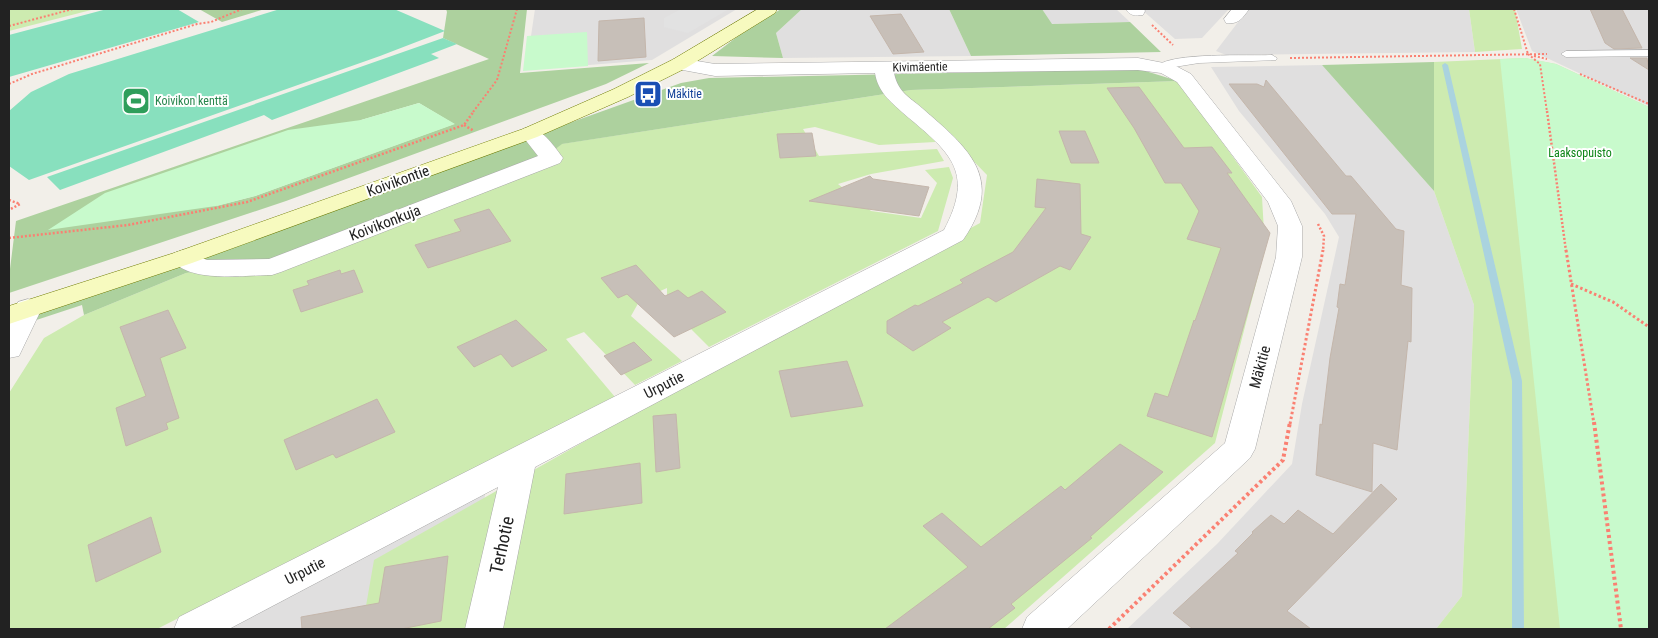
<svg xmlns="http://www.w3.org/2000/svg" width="1658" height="638" font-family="'Roboto Condensed',sans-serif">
<rect width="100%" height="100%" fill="#f2efe9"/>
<path fill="#e0dfdf" d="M535,9H737L652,60L526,70Z
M802,9H949L971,56L783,58L776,33Z
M1042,9H1116L1130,22L1051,24Z
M1141,9H1229L1202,38L1175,39Z
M1248,9H1469L1475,52L1226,55L1216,51Z
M1516,9H1649V106L1532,51Z
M1322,65L1434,191L1474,305L1462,596L1436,629H1127L1217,544L1292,464L1302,404L1339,237L1325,214L1239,111L1211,67Z
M488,475L465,629H195Z"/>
<path fill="#cdebb0" d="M9,9H95L9,31Z
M1469,9H1515L1522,49L1475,52Z
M1525,58L1556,64L1649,107V629H1436L1462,596L1474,305L1434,191V62Z
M1178,81L1262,197L1265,249L1215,443L1004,629H362L374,560L752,347L980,223L987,175L954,141L879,145L815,127L803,129L819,156L937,149L944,161L871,174L838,184L871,211L921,218L937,183L925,170L949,167L953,178L938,231L709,347L667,305V288L640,300L631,316L682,361L635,385L584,332L566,339L615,397L157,629H9V393L44,338L84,315L186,273L272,260L541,160L561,144L911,90Z"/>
<path fill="#add19e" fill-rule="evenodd" d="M199,9H265L222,22Z
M446,9H527L520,73L649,63L606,84L286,201L9,293V277L16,221L489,59L443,38L447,12ZM419,103L454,124L255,196L216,206L361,120Z
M781,9H802L776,33L783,58L712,56L738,36Z
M949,9H1042L1052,24L1130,22L1161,52L971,56Z
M1434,62V191L1322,65Z
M1139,69L1178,81L911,90L562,144L541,160L272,260L186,273L84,315L82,305L9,329V324L681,83L709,78Z"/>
<path fill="#c8facc" d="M587,32L588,66L523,71L527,36Z
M1525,58L1556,64L1649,107V629H1560L1500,59Z
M419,103L455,124L255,196L216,206L48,230L105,193L288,130L361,120Z"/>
<path fill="#88e0be" d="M107,9H177L199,22L9,77V35Z
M280,9H394L445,31L380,56L29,180L9,166V111L31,92L69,74Z
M443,38L457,44L431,54L439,58L272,120L264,115L60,190L47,177Z"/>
<path fill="#e2e2e2" d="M681,9H729L688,33L664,27V18Z"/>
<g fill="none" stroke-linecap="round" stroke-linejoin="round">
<path fill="#aad3df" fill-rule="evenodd" d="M1445,63L1448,65L1522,381L1524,629H1512V381L1442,65Z"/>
</g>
<path fill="#c7bfb8" stroke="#c4b6ab" d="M1590,9H1622L1642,48L1614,49L1605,43Z
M901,14L924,52L893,54L870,16Z
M644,18L646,57L598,61L599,21Z
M1630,58H1647L1649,70Z
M1266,80L1346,176H1351L1396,229L1404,231L1401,285L1412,288L1411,342L1408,341L1397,450L1373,443L1372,492L1316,475L1320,424L1322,425L1330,358L1339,308L1337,307L1340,284L1345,285L1356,214H1332L1229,84H1257L1264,87Z
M1139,87L1184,148L1212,147L1232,173H1227L1270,233L1212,437L1147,416L1155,393L1168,397L1194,320L1195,321L1221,248L1187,239L1199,211L1181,183H1165L1134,128L1107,88Z
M1059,131H1085L1099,163H1071Z
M812,133L816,156L780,158L777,134Z
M870,176L873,179L929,187L919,216L809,201Z
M1037,179L1080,184L1081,234L1091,237L1070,270L1060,266L996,302L988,297L942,322L951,328L913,351L887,333V321L915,305L918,306L963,283L960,280L1013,252L1046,208L1035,207Z
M489,209L511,241L428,268L415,245L461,231L454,220Z
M636,265L665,296L678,290L688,298L702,291L726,312L674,337L627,294L618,298L601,278Z
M340,270L341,274L354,270L363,292L301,312L293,290L309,285L307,281Z
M168,310L186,348L160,358L179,418L166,423L168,429L126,446L116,408L146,396L120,327Z
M516,320L547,350L512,367L501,354L474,367L457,347Z
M634,342L652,360L621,375L604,356Z
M847,361L863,406L791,417L779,371Z
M377,399L395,432L336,458L333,454L296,470L284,440Z
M676,414L680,468L656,472L653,416Z
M1120,444L1163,472L1090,537L1092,538L1011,604L1015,608L988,629H885L968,567L923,526L942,513L981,547L1061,486L1065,490Z
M640,463L642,503L564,514L566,474Z
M1381,484L1397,499L1287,611L1311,629H1193L1173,613L1238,553L1235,551L1253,533L1252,532L1271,515L1284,524L1298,510L1333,534Z
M151,517L161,552L96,582L88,545Z
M448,556L441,621L401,629H302L301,617L379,603L385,567Z"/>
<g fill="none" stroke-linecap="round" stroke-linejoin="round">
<defs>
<path id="lane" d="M1649,50V56L1566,57L1561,54L1566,51Z
M1272,55L1277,58L1276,60L1199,63L1162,69L1157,66C1172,52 1249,56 1272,55Z"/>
<path id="street" d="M1126,9H1144L1145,11L1143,15C1135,16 1130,16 1126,9Z
M1232,9H1249C1243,18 1238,25 1226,23L1224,19Z
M679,58L715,64L1138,58L1174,65L1191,74L1291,201L1302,226V257L1255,449L1250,458L1067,629H1022L1027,617L1225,443L1276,257L1278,226L1268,202L1177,82L1161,73L1138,70L894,73C898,92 908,96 922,108C968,148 1006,178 963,240L535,467L503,629H465L498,487L229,629H174L179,617L944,230C976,170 948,151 903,113C890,101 878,92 875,73L715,76L672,68L670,64L672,60Z
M530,127C543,130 555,147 563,158L560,163L281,272L272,275C244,275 188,284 170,258L174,253L183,250L207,260L269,259L538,156L520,133L523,129Z
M28,299L38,302L42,308L19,356L9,358V320L18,302Z"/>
<path id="secondary" d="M758,9H777L775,13L686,68L628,97L537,137L192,263L9,324V306L174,253L523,129L614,89L672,60Z"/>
</defs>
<use href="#lane" stroke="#a9a9a9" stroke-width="1"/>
<use href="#street" stroke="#a9a9a9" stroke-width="1"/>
<use href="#secondary" stroke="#707d05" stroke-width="1"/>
<path stroke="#fa8072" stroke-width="2" stroke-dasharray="2 2" stroke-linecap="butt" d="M1514,9L1528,54
M1152,25L1173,45
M9,26L73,9
M1528,54L1540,64L1547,112
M1534,56L1547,59
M1290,58L1547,54
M1580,74L1649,104
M9,84L32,74L197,24L211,22L242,9
M473,112L497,80L517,9"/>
<path stroke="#fa8072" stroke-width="2.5" stroke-dasharray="2 2" stroke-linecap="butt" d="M1547,111L1566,251
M464,125L474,131
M9,200L20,204L9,210
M1318,224L1324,236L1323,251
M9,238L128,225L247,202L464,125L474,111"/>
<path stroke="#fa8072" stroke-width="3" stroke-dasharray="2.5 2.5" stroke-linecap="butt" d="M1566,250L1594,424
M1571,284L1613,302L1649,327
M1290,424L1323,250"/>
<path stroke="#fa8072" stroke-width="4" stroke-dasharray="3 3" stroke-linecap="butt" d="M1594,422L1621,629
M1109,629L1283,460L1290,422"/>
<use href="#lane" fill="#fff" fill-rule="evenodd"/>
<use href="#street" fill="#fff" fill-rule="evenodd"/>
<use href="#secondary" fill="#f7fabf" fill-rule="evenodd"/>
</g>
<defs>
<symbol id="bus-square" viewBox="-11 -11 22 22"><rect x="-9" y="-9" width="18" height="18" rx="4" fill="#1a4fb4" stroke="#fff"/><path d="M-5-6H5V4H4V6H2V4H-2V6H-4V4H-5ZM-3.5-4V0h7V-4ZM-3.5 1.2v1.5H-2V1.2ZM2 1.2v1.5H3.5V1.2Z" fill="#fff"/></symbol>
<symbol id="stadium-square" viewBox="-11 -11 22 22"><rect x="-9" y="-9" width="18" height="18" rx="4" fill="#2e9e5b" stroke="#fff"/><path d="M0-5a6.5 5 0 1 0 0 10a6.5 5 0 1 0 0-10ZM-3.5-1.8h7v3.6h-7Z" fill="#fff"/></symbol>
</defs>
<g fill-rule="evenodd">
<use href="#bus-square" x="632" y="78" width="32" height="32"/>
<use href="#stadium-square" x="120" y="85" width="32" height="32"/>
</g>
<g text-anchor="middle" stroke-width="4" stroke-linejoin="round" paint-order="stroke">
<g font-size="12" fill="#222" stroke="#fff">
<text transform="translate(920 67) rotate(-1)" y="4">Kivimäentie</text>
</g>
<g font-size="12" fill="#164399" stroke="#fff" text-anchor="start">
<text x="667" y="98">Mäkitie</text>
</g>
<g font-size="12" fill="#27864d" stroke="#fff" text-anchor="start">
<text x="155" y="105">Koivikon kenttä</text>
</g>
<g font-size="12" fill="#0c8416" stroke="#fff">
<text x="1580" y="157">Laaksopuisto</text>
</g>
<g font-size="15" fill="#222" stroke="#fff">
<text transform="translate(398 181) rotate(-20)" y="5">Koivikontie</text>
<text transform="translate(385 223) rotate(-21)" y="5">Koivikonkuja</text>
<text transform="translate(1260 367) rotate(-75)" y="5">Mäkitie</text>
<text transform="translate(664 385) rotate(-27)" y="5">Urputie</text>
<text transform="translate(305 571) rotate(-27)" y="5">Urputie</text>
</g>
<g font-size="18" fill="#222" stroke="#fff">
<text transform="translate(502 545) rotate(-78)" y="6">Terhotie</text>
</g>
</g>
<rect width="1658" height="638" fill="none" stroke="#222222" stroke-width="20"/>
</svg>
